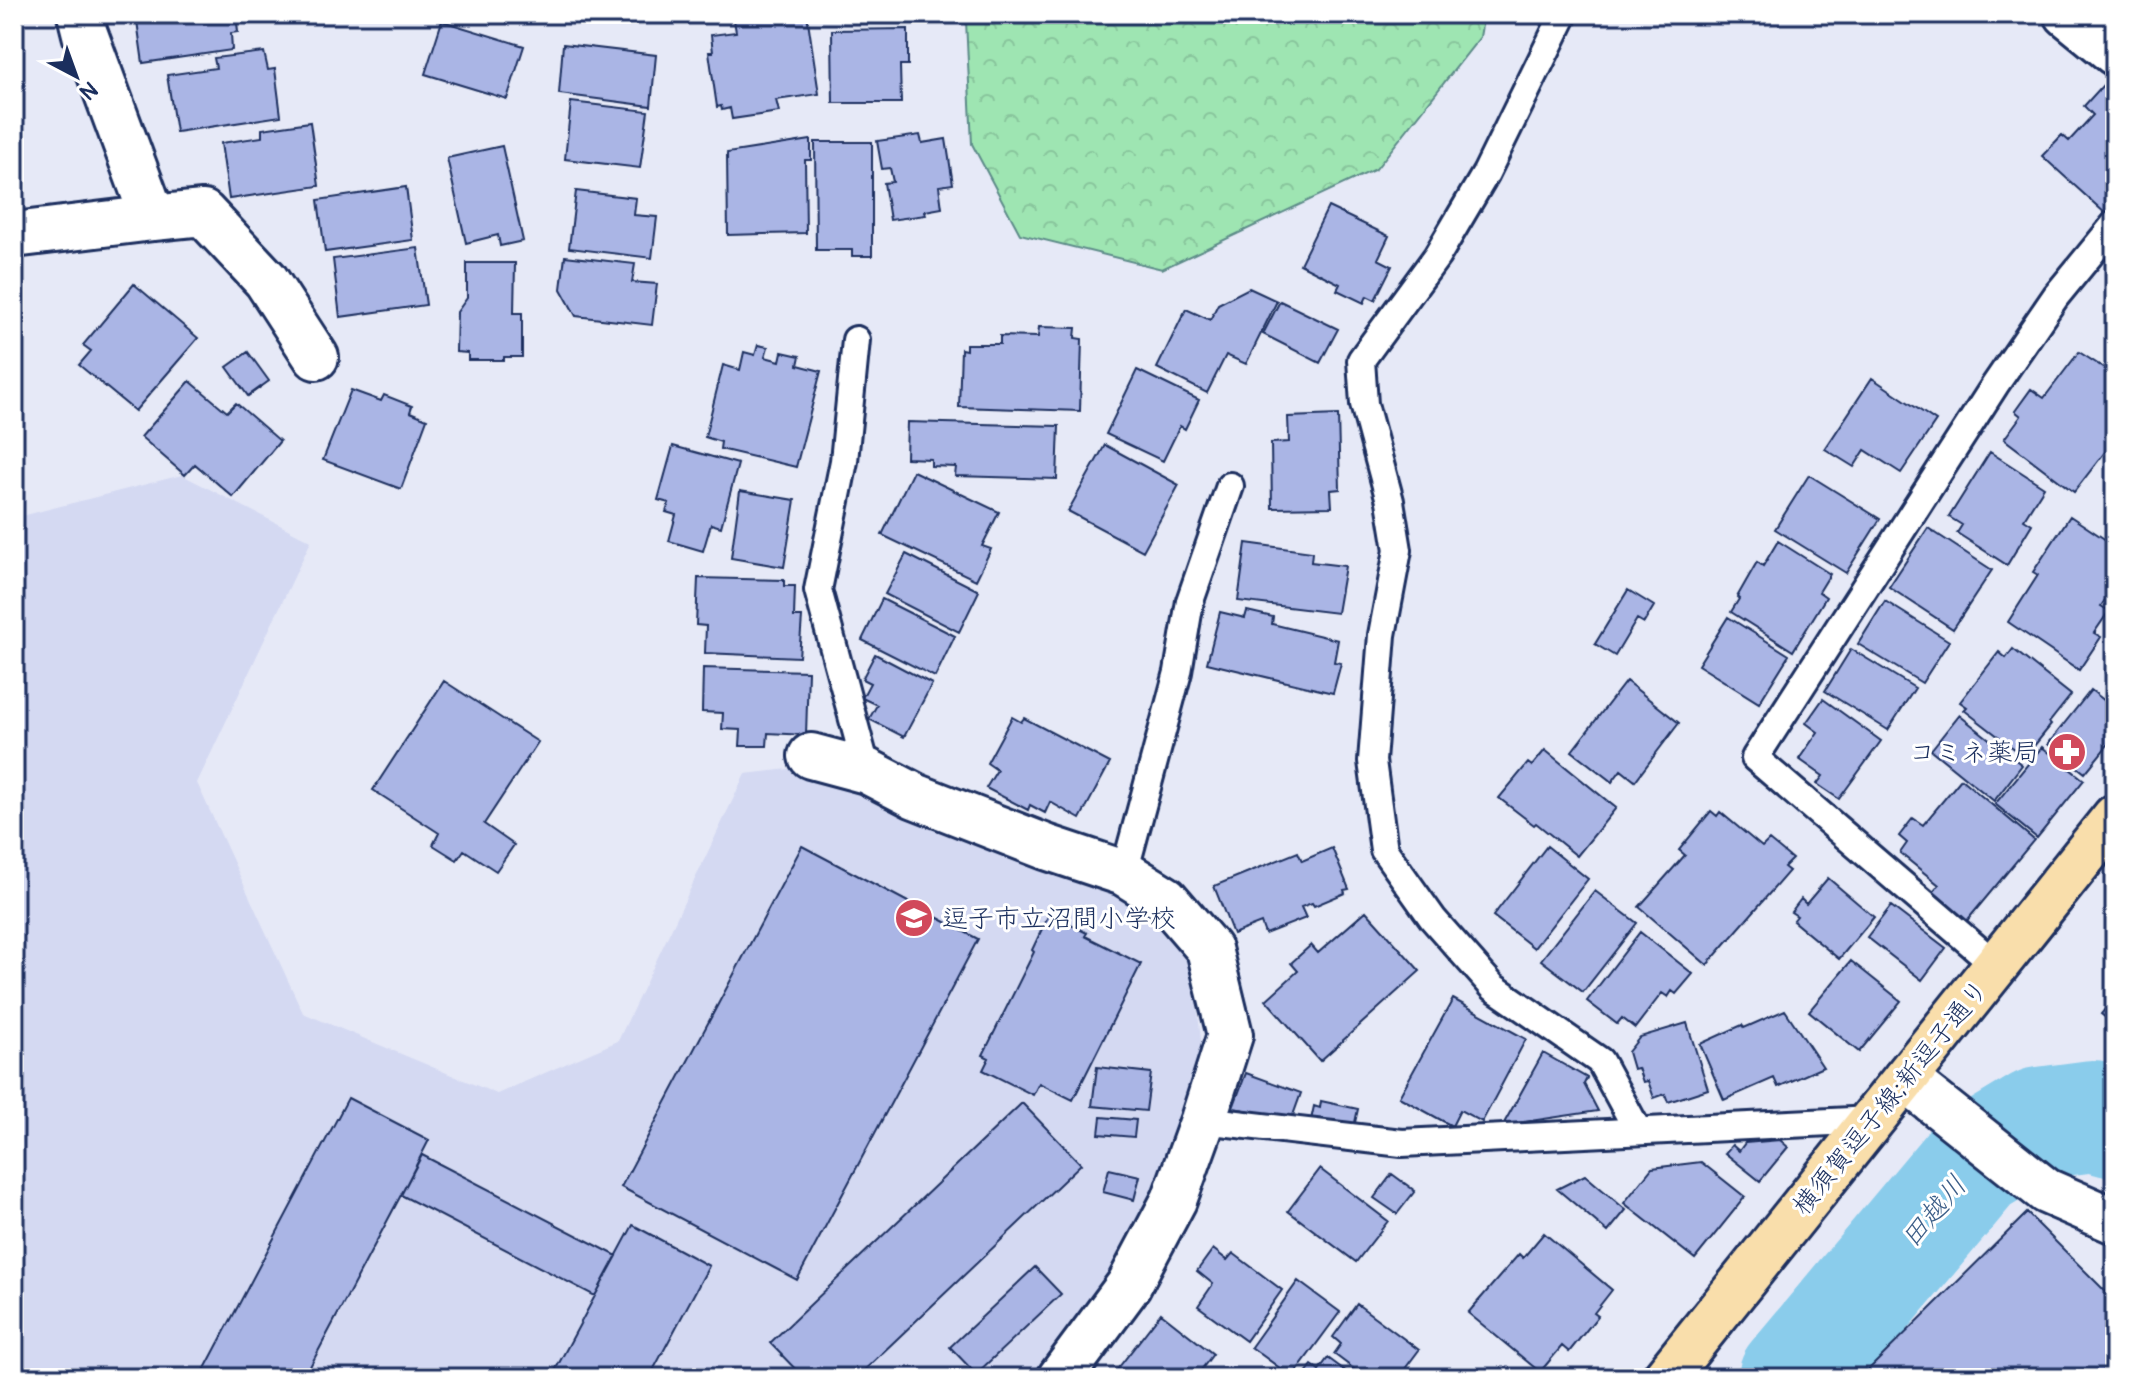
<svg xmlns="http://www.w3.org/2000/svg" width="2129" height="1392" font-family="Pangolin,'Klee One',sans-serif">
<defs>
<pattern id="forest-crowns" width="20" height="18" patternUnits="userSpaceOnUse" patternTransform="scale(2)"><rect width="20" height="18" fill="#9ee5b2"/><path d="M2 6a3 3 0 1 1 6 0M12 15a3 3 0 1 1 6 0" fill="none" stroke="#88c59c"/></pattern>
</defs>
<rect width="100%" height="100%" fill="#e6e9f7"/>
<filter id="ink" filterUnits="userSpaceOnUse"><feTurbulence type="fractalNoise" baseFrequency=".0125" numOctaves="2"/><feDisplacementMap in="SourceGraphic" scale="16" xChannelSelector="R" yChannelSelector="G"/><feConvolveMatrix kernelMatrix="1 2 1 2 8 2 1 2 1" color-interpolation-filters="sRGB"/></filter>
<g filter="url(#ink)">
<path fill="#d4d9f2" d="M182,475L311,541L197,783L303,1013L497,1094L618,1041L745,774L807,767L1111,878L1192,959L1203,1058L1160,1189L1060,1353L1038,1378H14V518Z"/>
<path fill="url(#forest-crowns)" stroke="#5c8a88" stroke-width="2" d="M957,14H1484L1480,37L1376,169L1162,269L1020,234L972,144L966,21Z"/>
<g fill="none" stroke-linecap="round" stroke-linejoin="round">
<path stroke="#8acceb" stroke-width="112" d="M1794,1378L1974,1163L2040,1123L2093,1116L2115,1122"/>
</g>
<path fill="#aab5e5" stroke="#1b2f5e" stroke-width="2" d="M136,14H236L238,32L231,33L232,50L143,63Z
M733,14H807L819,94L776,100L779,112L732,119L730,108L722,110L721,106L717,107L709,52H713L711,35L736,32Z
M442,21L524,46L507,99L425,74Z
M908,29V65H900L901,103H833L832,30Z
M563,44L656,55L651,106L559,94Z
M264,52L268,70L275,69L281,116L176,132L167,75L216,68L214,58Z
M2112,75L2115,77V204L2106,214L2042,156L2062,135L2069,141L2093,115L2084,106Z
M571,102L648,111L640,168L565,159Z
M310,122L319,186L229,199L221,143L262,137V129Z
M920,135L922,143L946,139L953,184L939,186L942,208L925,211L926,215L890,220L884,183L893,182L890,168L882,169L877,141Z
M811,140V160H805L806,233L728,235L727,153Z
M815,142H872V256H852V250H816Z
M502,146L523,241L500,246L498,235L466,243L447,158Z
M406,187L413,240L325,252L318,200Z
M576,191L636,198L634,215L657,217L652,258L569,248Z
M1328,207L1389,236L1378,259L1392,266L1375,300L1367,296L1364,303L1337,290L1340,284L1300,264Z
M418,248L426,305L340,317L333,259Z
M565,256L635,264L632,282L657,284L652,325L576,316L561,289Z
M467,263H515L514,313H522V357H504V360H468V353L456,352L457,312L467,298Z
M134,284L198,338L135,411L79,365L91,351L83,345Z
M1249,288L1277,301L1246,364L1226,355L1207,393L1157,368L1186,309L1210,320L1218,304Z
M1280,301L1338,329L1320,363L1263,334Z
M1039,327L1076,328L1075,338L1082,339L1080,411L959,407L961,349L966,350V344H1000V336L1038,337Z
M758,345L768,347L765,357L780,361L782,352L800,356L798,365L821,371L796,467L720,449L721,442L705,437L723,365L740,370L744,352L755,355Z
M248,352L269,381L248,396L227,367Z
M2079,352L2115,375V439L2074,492L2004,439L2021,416L2015,411L2031,389L2044,398Z
M1137,370L1199,400L1185,429L1180,426L1163,461L1106,434Z
M1872,378L1936,421L1901,473L1865,450L1854,467L1825,449Z
M190,381L227,412L236,403L280,441L233,497L195,464L185,475L141,437Z
M351,390L381,401L384,395L412,406L410,412L427,419L401,489L323,460Z
M1338,415L1340,489L1331,490L1332,507L1272,508L1271,443L1289,442L1288,417Z
M907,422L1059,426L1057,479L955,476L956,467L931,466V459L906,458Z
M1105,445L1179,485L1143,551L1068,511Z
M673,446L738,464L721,527L711,524L703,551L669,541L676,515L666,512L669,503L658,500Z
M1990,452L2044,487L2024,519L2032,524L2007,565L1957,533L1962,525L1949,517Z
M913,471L999,512L982,546L991,549L976,580L882,535Z
M1809,475L1880,519L1846,573L1775,529Z
M740,491L795,500L784,567L731,558Z
M2070,516L2112,544L2108,550L2115,555V570L2108,582L2115,585L2101,606L2109,611L2094,633L2101,637L2079,670L2008,622L2038,575L2033,572Z
M1928,528L1992,570L1953,629L1889,587Z
M1778,541L1830,574L1819,592L1826,597L1793,651L1731,612L1739,599L1737,597L1757,562L1763,566Z
M1246,543L1312,552L1311,562L1345,566L1337,613L1238,601Z
M906,554L979,591L959,632L885,594Z
M698,578L784,580V586H795L794,617H802L799,657L705,653L706,626L696,625Z
M1628,590L1654,606L1644,623L1637,619L1615,656L1595,644Z
M882,599L955,636L935,677L862,640Z
M1885,601L1949,641L1922,683L1858,644Z
M1247,611L1273,617L1272,624L1338,640L1334,662L1341,663L1333,693L1207,663L1220,612L1245,618Z
M1728,617L1789,655L1759,703L1698,665Z
M2115,635V681L2105,673Z
M1851,649L1915,688L1888,730L1825,691Z
M2013,649L2071,695L2049,723L2051,725L2025,757L1964,710L1967,707L1960,702L1999,652L2006,658Z
M875,654L932,684L904,737L869,719L877,705L862,698L870,683L862,679Z
M703,668L808,671L806,735L768,733L767,746H740L741,730L722,729L723,713L702,712Z
M444,681L538,742L484,824L514,845L496,871L464,850L457,860L433,845L439,833L373,790Z
M1626,681L1679,723L1635,781L1621,770L1612,782L1572,751Z
M2091,690L2115,709V736L2085,773L2048,744Z
M1823,699L1881,741L1839,799L1817,784L1823,776L1799,759L1818,732L1806,723Z
M1959,715L2022,765L1994,801L1931,750Z
M1012,717L1021,722L1024,718L1110,763L1080,819L1050,802L1045,813L1030,805L1028,810L986,788L997,770L987,763Z
M2042,747L2084,780L2037,838L1995,804Z
M1545,750L1616,808L1577,856L1536,823L1534,825L1499,798L1528,763L1532,766Z
M1961,779L2034,840L1965,923L1930,896L1939,885L1900,853L1907,843L1899,836L1913,818L1923,825Z
M1711,811L1717,816L1720,812L1762,847L1769,840L1792,859L1784,867L1789,871L1707,965L1639,907L1685,855L1679,850Z
M802,846L978,939L797,1280L621,1187Z
M1547,846L1588,879L1534,948L1493,916Z
M1332,848L1349,889L1344,890L1345,893L1314,906L1312,903L1301,907L1306,918L1265,934L1261,923L1233,934L1214,886L1298,852L1302,861Z
M1828,878L1874,917L1839,959L1793,921L1797,916L1791,912L1801,899L1806,904Z
M1595,891L1637,923L1583,992L1541,960Z
M1891,906L1946,948L1922,980L1867,937Z
M1366,911L1420,971L1320,1061L1266,1000L1298,971L1291,963L1311,945L1318,953Z
M1049,914L1087,933L1085,936L1141,964L1073,1100L1039,1083L1033,1095L983,1070L989,1058L983,1055L1034,952L1032,950Z
M1640,932L1693,974L1676,994L1672,991L1668,997L1662,993L1635,1028L1622,1018L1617,1024L1587,1001Z
M1851,961L1901,1001L1859,1052L1809,1011Z
M2115,997V1025L2101,1014Z
M1453,999L1526,1039L1482,1122L1460,1110L1452,1126L1399,1097Z
M1785,1010L1823,1067L1778,1087L1774,1078L1724,1100L1700,1044L1742,1025L1744,1028Z
M1687,1023L1708,1089L1668,1102L1665,1094L1654,1098L1648,1081L1643,1082L1638,1068L1633,1069L1628,1052L1640,1037Z
M1543,1053L1587,1078L1584,1084L1598,1111L1503,1125Z
M1097,1067L1151,1073L1146,1111L1092,1106Z
M1246,1073L1301,1093L1292,1118L1233,1108Z
M348,1098L429,1140L401,1195L304,1378H200Z
M1321,1101L1358,1109L1352,1136L1311,1120L1314,1106L1320,1108Z
M1022,1103L1081,1164L856,1378H804L770,1343Z
M1101,1117L1136,1120L1134,1137L1099,1134Z
M1780,1140L1788,1147L1760,1181L1725,1153L1732,1145L1739,1151L1745,1143Z
M422,1155L617,1256L595,1296L401,1195Z
M1701,1162L1745,1197L1695,1259L1624,1203L1652,1168Z
M1109,1169L1140,1176L1134,1200L1103,1192Z
M1320,1169L1388,1221L1356,1262L1288,1211Z
M1392,1174L1415,1191L1397,1214L1374,1198Z
M1585,1175L1626,1210L1608,1232L1557,1189Z
M2027,1213L2115,1301V1378H1860Z
M633,1225L709,1266L649,1378H551Z
M1544,1233L1612,1290L1594,1313L1598,1316L1569,1352L1562,1346L1540,1372L1468,1313L1519,1254L1523,1258Z
M1213,1249L1227,1260L1233,1253L1282,1290L1246,1341L1198,1306L1213,1284L1197,1271Z
M1035,1267L1061,1294L976,1374L950,1347Z
M1298,1281L1340,1312L1292,1377L1251,1347Z
M1357,1304L1419,1350L1398,1378H1366L1334,1354L1341,1344L1333,1337Z
M1161,1313L1213,1354L1195,1378H1126L1116,1371Z
M1328,1358L1355,1378H1302L1312,1365L1319,1370Z"/>
<g fill="none" stroke-linecap="round" stroke-linejoin="round">
<defs>
<path id="service" d="M1564,14L1486,173L1437,256L1361,360L1364,404L1390,501L1398,550L1382,635L1372,761L1384,850L1433,919L1493,987L1600,1061L1638,1131
M856,340L844,461L818,590L867,771
M1124,873L1178,672L1190,601L1230,486
M1996,965L1755,758L1995,385L2056,296L2115,224
M1203,1120L1402,1143L1872,1120"/>
<path id="minor" d="M80,14L85,34L153,218L203,213L266,280L316,357
M2067,14L2115,53
M14,235L153,218
M811,756L867,771L915,796L1046,847L1124,873L1166,899L1209,949L1230,1035L1203,1120L1174,1200L1129,1285L1060,1378
M1905,1079L2046,1191L2115,1221"/>
<path id="primary" d="M1665,1378L2115,817"/>
</defs>
<use href="#service" stroke="#1b2f5e" stroke-width="32"/>
<use href="#minor" stroke="#1b2f5e" stroke-width="50"/>
<use href="#primary" stroke="#1b2f5e" stroke-width="50"/>
<use href="#service" stroke="#fff" stroke-width="26"/>
<use href="#minor" stroke="#fff" stroke-width="44"/>
<use href="#primary" stroke="#f9deab" stroke-width="44"/>
</g>
</g>
<defs>
<symbol id="pharmacy-disc" viewBox="-11 -11 22 22"><circle r="9.5" fill="#d1495b" stroke="#fff"/><path d="M-2-6h4v4h4v4h-4v4h-4v-4h-4v-4h4Z" fill="#fff"/></symbol>
<symbol id="school-disc" viewBox="-11 -11 22 22"><circle r="9.5" fill="#d1495b" stroke="#fff"/><path d="M0-5L7-2L0 1L-7-2ZM-4 1L0 2.5L4 1V4Q0 6-4 4Z" fill="#fff"/></symbol>
</defs>
<g fill-rule="evenodd">
<use href="#pharmacy-disc" x="2045" y="730" width="44" height="44"/>
<use href="#school-disc" x="892" y="896" width="44" height="44"/>
</g>
<g text-anchor="middle" stroke-width="6" stroke-linejoin="round" paint-order="stroke">
<g font-size="26" fill="#1b2f5e" stroke="#fff" text-anchor="end">
<text x="2039" y="761">コミネ薬局</text>
<text x="942" y="927" text-anchor="start">逗子市立沼間小学校</text>
</g>
<g font-size="26" fill="#1b2f5e" stroke="#fff">
<text transform="translate(1890 1097) rotate(-51)" y="9">横須賀逗子線;新逗子通り</text>
</g>
<g font-size="28" font-style="italic" fill="#3c5e88" stroke="#fff">
<text transform="translate(1933 1211) rotate(-50)" y="10">田越川</text>
</g>
</g>
<rect width="2129" height="1392" fill="none" stroke="#fff" stroke-width="48"/>
<rect x="24" y="24" width="2081" height="1344" fill="none" stroke="#1b2f5e" stroke-width="3" filter="url(#ink)"/>
<g transform="translate(76 76) rotate(139)" stroke="#ffffff" stroke-width="6" paint-order="stroke">
<path d="M0-6L14 30L0 20L-14 30Z" fill="#1b2f5e"/>
<text y="-12" font-size="22" font-weight="bold" text-anchor="middle" fill="#1b2f5e">N</text>
</g>
</svg>
